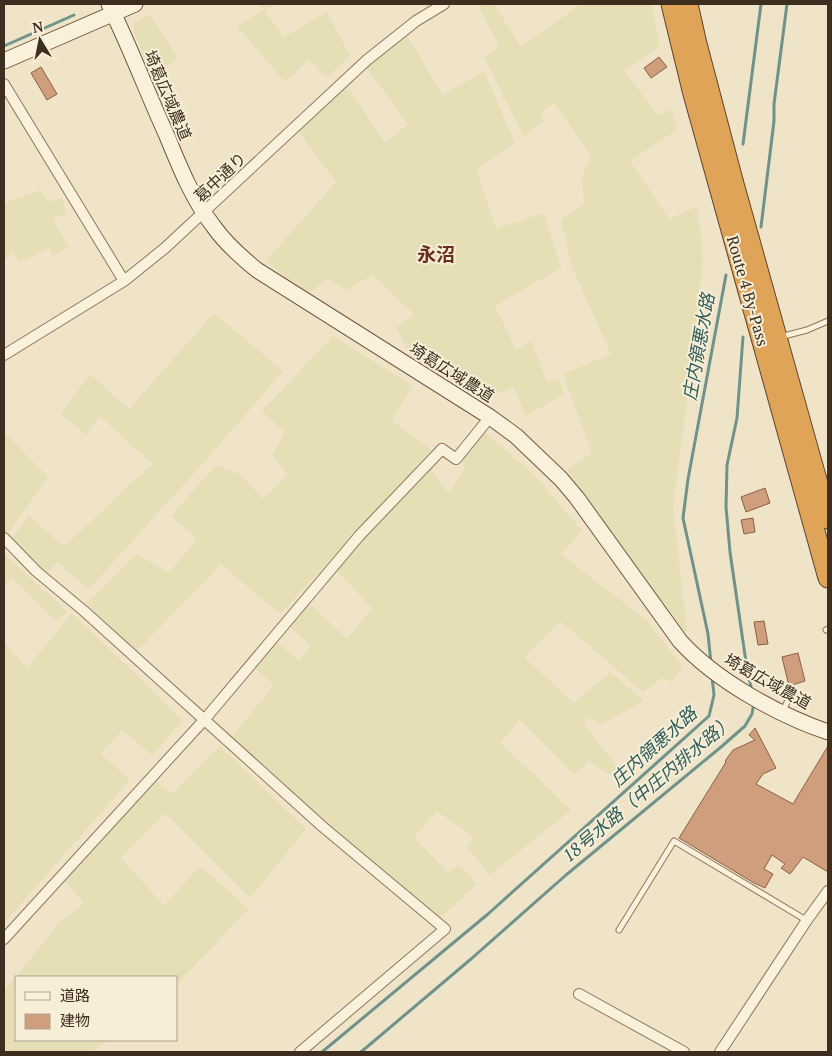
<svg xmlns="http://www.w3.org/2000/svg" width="832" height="1056" font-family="'PT Serif','Noto Sans JP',serif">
<rect width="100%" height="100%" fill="#f0e4c8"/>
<path fill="#e6deb5" d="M260,4H275L264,10L284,37L327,12L350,56L326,78L309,59L285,82L237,26L264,10Z
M477,4H494L521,47L581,4H651L660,46L624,70L657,115L672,110L677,130L630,161L669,219L698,206L703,261L690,379L673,506L687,630L686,633L670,614L567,470L592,453L563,374L611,354L572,267L561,220L584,204L582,176L591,156L554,103L540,113L543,121L524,137L484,57L499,46Z
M150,15L178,59L151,75L134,32V22Z
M407,36L443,95L484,71L515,143L476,169L496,229L544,213L561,268L495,306L516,350L531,341L547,382L559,378L564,394L526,416L513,387L483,400L413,358L396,328L414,314L372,275L347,290L327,278L307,296L266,261L336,182L295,127L344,80L385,143L408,124L365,66Z
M41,190L48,202L62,198L66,213L53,220L69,247L53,256L49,248L19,263L14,252L4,260V203Z
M214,313L283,371L207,459L88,590L58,562L45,574L11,539L29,515L64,547L152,464L100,416L86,435L61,414L90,374L129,409Z
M333,336L413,386L392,420L431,450L280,614L221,564L137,651L86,603L137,554L169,573L197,539L171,516L216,465L242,475L262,499L288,474L272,456L285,432L262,411Z
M483,430L536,477L582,530L561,554L647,621L682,666L673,682L662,678L643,692L560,621L525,658L574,703L610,672L644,701L600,725L589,717L583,723L618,768L610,775L589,761L574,775L520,720L500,742L571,810L490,875L467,847L474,837L437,811L414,837L448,873L458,864L477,884L438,920L231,738L274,685L251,665L272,638L299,661L311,647L286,623L308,602L347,639L372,608L335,569L431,470L449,494L465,468L461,456Z
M4,432L48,477L8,534L4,529V489L6,486L4,483Z
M4,554L67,611L57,622L12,578L4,585Z
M72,613L183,720L152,755L122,730L101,754L130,780L4,923V642L27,668Z
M220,746L306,829L250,898L165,813L121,858L164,906L200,866L249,909L176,985V977H16V1040H108L91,1052H4V991L60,922L84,903L63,878L151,777L173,794Z"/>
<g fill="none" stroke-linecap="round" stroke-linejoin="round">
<path stroke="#6f938a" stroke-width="3" d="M4,46L74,15
M743,144L761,4
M761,227L774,121V104L787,4
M743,337L737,418L727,465L726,507L730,552L747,669L752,691
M711,663L708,634L683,518L688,479L726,275
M322,1052L488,914L709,716L714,695L712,677
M361,1052L471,959L566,875L721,747L745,726L752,714L754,702"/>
</g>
<path fill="#cf9f7d" stroke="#8d5f41" d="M659,57L667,67L651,78L644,68Z
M41,67L57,94L47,100L31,73Z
M765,488L770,503L746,512L741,497Z
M753,518L755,532L744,534L741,520Z
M764,621L768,644L758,645L754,622Z
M798,653L805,681L789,686L782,657Z
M755,728L776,768L763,774L756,784L793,804L828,746V872L803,857L790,874L781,868L785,864L772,855L764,869L773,874L765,888L754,883L679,838L726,762L725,761L733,750L755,740L749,735Z"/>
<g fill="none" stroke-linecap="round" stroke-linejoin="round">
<defs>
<path id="lane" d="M780,337L807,330L828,321
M826,630L828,629
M783,711L788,700
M619,930L674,841L806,920"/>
<path id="street" d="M4,84L124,281
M4,355L124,281L165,248L367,60L416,21L444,4
M4,538L36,571L84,611L323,827L445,929L300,1052
M4,939L205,719L359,536L442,449L456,459L490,417
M579,994L684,1052
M720,1052L807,920L828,891"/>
<path id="secondary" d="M109,4C130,47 147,92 167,136C180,168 193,200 214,227C226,244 241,257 257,270L490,417L516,436L561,479L577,498L680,641C715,680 778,715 828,732
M4,61L135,4"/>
<path id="highway" d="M671,4L693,94L828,578
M688,4L697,44L734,184L828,519"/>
</defs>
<use href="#lane" stroke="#8d765c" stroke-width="7"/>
<use href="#street" stroke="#8d765c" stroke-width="12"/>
<use href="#secondary" stroke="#6f573f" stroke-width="17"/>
<use href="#highway" stroke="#5b4430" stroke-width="21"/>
<use href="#lane" stroke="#faf1dc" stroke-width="5"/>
<use href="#street" stroke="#faf1dc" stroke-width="10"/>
<use href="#secondary" stroke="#faf1dc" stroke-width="15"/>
<use href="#highway" stroke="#e0a458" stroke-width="19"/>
</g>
<g text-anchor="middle" stroke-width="4" stroke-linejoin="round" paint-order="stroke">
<g font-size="16" fill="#3d2e20" stroke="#f7eed8">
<text transform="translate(168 95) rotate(67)" y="6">埼葛広域農道</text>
<text transform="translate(220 177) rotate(-43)" y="6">葛中通り</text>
<text transform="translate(748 291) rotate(74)" y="6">Route 4 By-Pass</text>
<text transform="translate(452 372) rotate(32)" y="6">埼葛広域農道</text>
<text transform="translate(768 681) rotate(29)" y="6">埼葛広域農道</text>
</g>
<g font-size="18" font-style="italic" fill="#2f5d5a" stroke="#f7eed8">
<text transform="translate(699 347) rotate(-80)" y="6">庄内領悪水路</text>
<text transform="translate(654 747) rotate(-42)" y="6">庄内領悪水路</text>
<text transform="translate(648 789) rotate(-40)" y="6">18号水路（中庄内排水路）</text>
</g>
<g font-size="19" font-weight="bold" fill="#6b2e1e" stroke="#f7eed8">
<text x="436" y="261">永沼</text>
</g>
</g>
<rect width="832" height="1056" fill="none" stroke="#3d2e20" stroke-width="10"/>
<rect x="15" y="976" width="162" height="65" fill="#f7eed8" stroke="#ada18e"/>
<rect x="25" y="992" width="25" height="8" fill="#faf1dc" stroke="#ada18e"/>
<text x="60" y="1001" font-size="15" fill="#3d2e20">道路</text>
<rect x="25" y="1014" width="25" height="15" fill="#cf9f7d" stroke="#ada18e"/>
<text x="60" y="1026" font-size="15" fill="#3d2e20">建物</text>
<g transform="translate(40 40) rotate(350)" stroke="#f7eed8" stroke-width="4" paint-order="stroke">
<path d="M0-4L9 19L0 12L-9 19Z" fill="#3d2e20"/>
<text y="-8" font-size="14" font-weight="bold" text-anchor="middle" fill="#3d2e20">N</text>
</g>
</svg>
